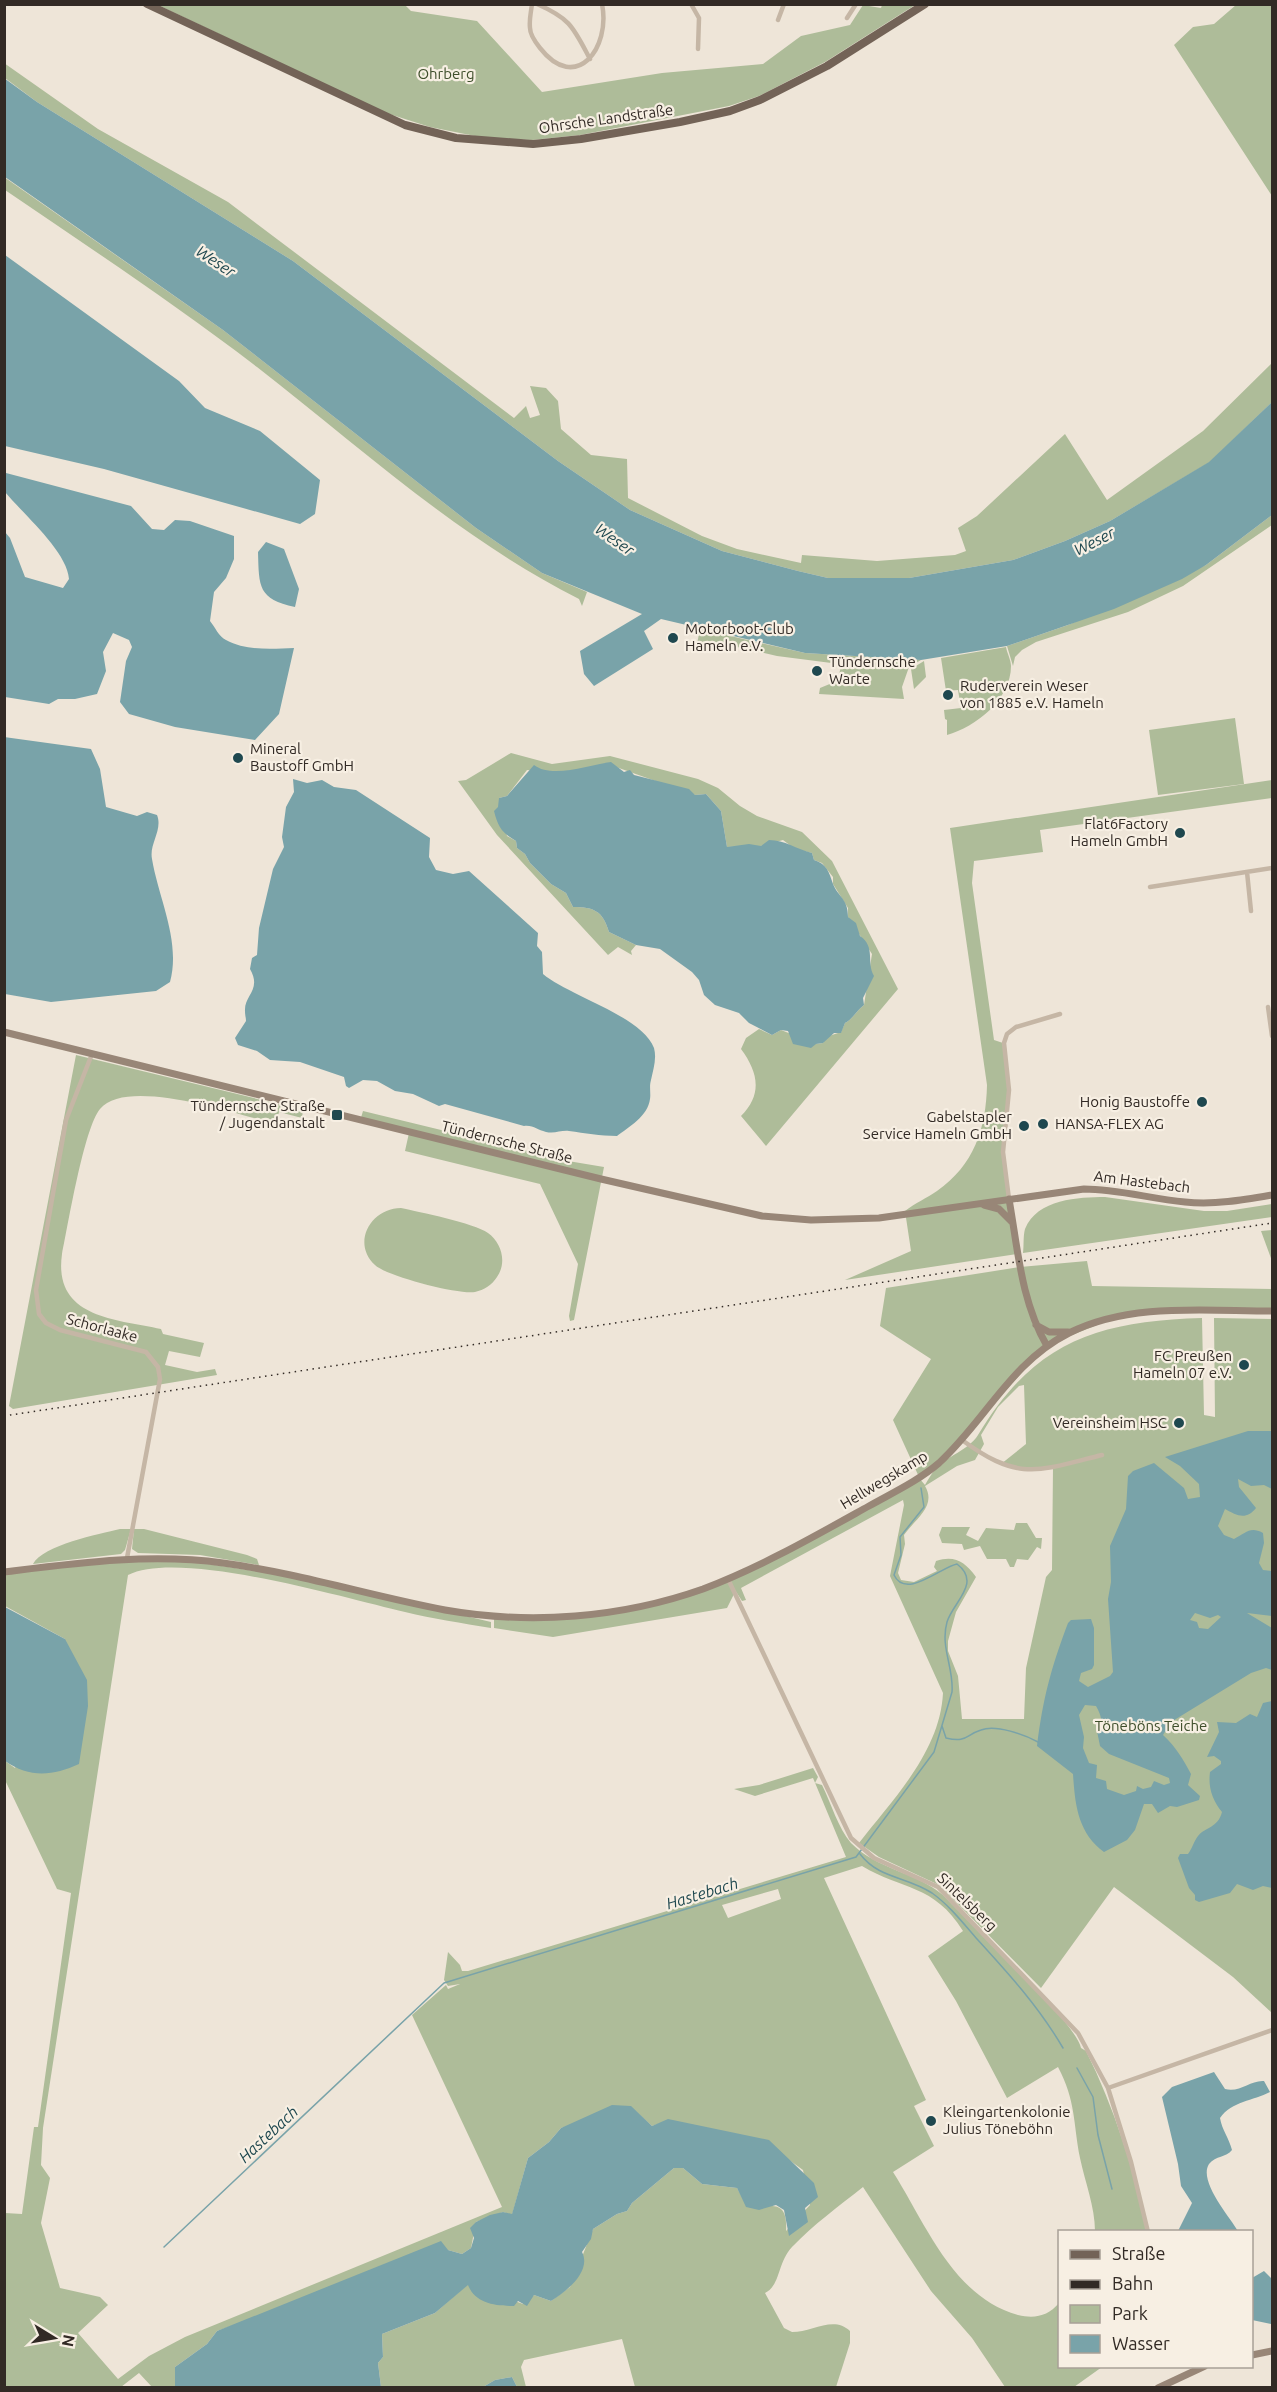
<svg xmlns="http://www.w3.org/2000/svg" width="1277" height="2392" font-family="Ubuntu,sans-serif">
<rect width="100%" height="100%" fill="#eee5d8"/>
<path fill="#aebc99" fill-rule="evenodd" d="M158,5H405L411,11L477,21L542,92L662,73L763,64L801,36L850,25L863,5L881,8L882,5H915L825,62L759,96L729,106L580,135L532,140L485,138L430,127L383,112Z
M1236,5H1272V196L1174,45L1193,27L1214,24Z
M4,63L98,129L228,202L514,418L526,406L530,418L540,415L530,386L546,388L558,401L561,429L591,455L627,459L628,498L702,536L737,549L801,563L802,555L877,561L955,555L966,551L958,528L977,516L1065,434L1107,500L1203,431L1272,363V402L1210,462L1110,521L1065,541L1013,560L909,578H828L798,571L722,551L630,510L558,461L293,261L37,102L5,78Z
M4,177L223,330L476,528L542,573L587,592L582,606L579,599C460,539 361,448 257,367C175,304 90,248 5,190Z
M1272,515V525L1183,586L1128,612L1036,642L1022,650L1015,657L1013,666L1007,646L1068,625L1206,565Z
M700,629L805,653L921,660L909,667L902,687L904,699L819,694L820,688L837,681L841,667L847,665L777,656L715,642L697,644Z
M1006,647C1007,653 1011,660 1011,666C1011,699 976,727 947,735V720L945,719L944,710L961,708L958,690L946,691L941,658Z
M924,661L926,677L914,689L911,669Z
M1235,718L1244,784L1158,795L1149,730Z
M511,753L552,764L610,756L698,779L718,788L740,806L757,816L802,832L832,861L898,989L766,1146L741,1116C763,1094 758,1072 741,1049L746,1038L759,1029L772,1035L781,1030L816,1044L823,1043L826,1037L841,1032L845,1023C854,1018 856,1011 864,1005L872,954L848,917V908L833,884V877L822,863L814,860L812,853L795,849L783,840L761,846L727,847L721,811L706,794L695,795L616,767L555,772L527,770L507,796L499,798L507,836L516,841L517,848L525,854L530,863L551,884L566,893L573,907C594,907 603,911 609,932L636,945L631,951L632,955L618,947L608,955L497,835L458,781L466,780Z
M1272,780V798L1040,830L1043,852L974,861L972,883L994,1040L1003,1043L1008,1090L1003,1152L1017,1254L845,1280L911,1251L905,1211C915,1203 927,1198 937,1191C974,1165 986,1129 987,1085L950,828Z
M76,1055L303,1110L302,1118L279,1112L276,1124C239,1115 127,1076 100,1109C84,1128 68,1225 62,1254C53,1318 115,1319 161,1329L163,1334L204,1343L200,1357L169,1351L165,1365L197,1372L215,1369L217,1375L13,1409L9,1406Z
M363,1111L568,1161L604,1167L574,1320L570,1321L569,1316L578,1264L540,1184L405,1151L409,1133L360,1121Z
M1105,1197L1204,1211H1227L1272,1204V1217L1023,1253C1024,1246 1023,1236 1025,1229C1037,1199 1079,1197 1105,1197Z
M401,1208C419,1212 474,1223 488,1233C502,1243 507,1263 497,1277C492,1285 484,1290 475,1292C459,1295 386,1276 375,1265C351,1243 371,1208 401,1208Z
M1272,1230V1261L1261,1231Z
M1087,1261L1092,1286L1272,1289V1311L1188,1310L1112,1319L1047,1345L961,1440L919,1477L893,1420L931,1359L880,1326L886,1288L1020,1267Z
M1202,1318L1204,1415L1215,1417L1214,1318L1272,1319V2013L1233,1977L1114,1887L1041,1988L939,1885L879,1857L859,1843C893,1799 940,1752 943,1693L890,1576L904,1505L903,1500L741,1588L746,1600L742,1601L733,1587L734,1594L727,1608L553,1637L494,1628V1616L543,1618L650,1604L728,1579L919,1478L925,1485C928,1480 931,1474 935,1470C946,1456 969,1450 978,1435C1034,1342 1097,1321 1202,1318ZM1024,1385L1026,1444L1001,1464L1037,1470L1053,1467L1052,1570L1046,1577L1026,1668L1024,1719H962L958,1676L948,1651V1641L956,1612L976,1577C965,1562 955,1555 936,1561L934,1567L937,1571L914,1582L901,1580L898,1573L905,1544L904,1535C915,1519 937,1506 925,1486L957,1466L975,1460L984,1444L981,1435L998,1407L1019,1386Z
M1016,1523H1027L1036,1538H1042L1041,1549L1037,1547L1028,1560L1017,1559L1014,1567H1010L1006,1559H987L980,1546L964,1550L962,1544L942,1543L939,1535L942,1527H970L966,1535L978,1541L986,1528L1014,1530Z
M120,1529H131L125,1550L121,1554L33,1564C43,1545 99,1534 120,1529Z
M134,1529H144L247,1555L257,1559L259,1565L200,1555L138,1553L132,1549Z
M169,1558L308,1579L491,1622V1628C462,1623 433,1619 405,1612C344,1598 180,1549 128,1575L43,2128L41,2165L50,2178L41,2223L60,2288L100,2297L108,2305L78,2333L118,2379L149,2356L185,2337L502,2207L412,2015L446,1985L448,1989L460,1984L448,1986L444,1980L448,1952L460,1965L462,1971H468L846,1857L813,1778L755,1796L734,1789L759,1785L813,1768L818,1777L815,1783L822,1785C831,1803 838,1828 851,1843C876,1869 916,1872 943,1895C968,1922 1076,2022 1081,2048L1086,2051C1115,2109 1133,2169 1148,2231H1095C1095,2207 1085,2182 1080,2158C1073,2122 1076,2101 1058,2067L1007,2098L956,2001L928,1956L963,1931C934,1884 902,1890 862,1866L824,1878L926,2100L914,2106L934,2146L893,2172C926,2224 953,2297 1018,2315C1035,2319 1048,2316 1059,2303L1060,2366L1102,2367L1074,2387H1005L972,2338L931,2291L863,2187C839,2206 813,2225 792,2247C777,2263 781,2285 765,2293L784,2328L792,2332C812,2332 834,2315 850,2331V2343L836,2387L696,2388C676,2384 656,2387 635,2387L622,2339L524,2360L521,2367L526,2387H517L512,2377L495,2380L483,2387H381L378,2363L383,2357L382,2334L435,2313L468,2284L523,2304L534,2295L551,2301L570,2287L593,2229L617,2214L627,2211L632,2203L674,2168H683L702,2184L737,2188L747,2207C772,2206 788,2199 786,2231L810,2205L803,2170L785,2157L661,2123L652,2126L631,2107L561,2128L549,2142L528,2158L512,2215L503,2212L476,2222L471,2248L462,2254L448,2250L217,2331L207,2344L175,2367V2387H152L139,2373L121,2387H5V2213L22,2214L34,2127H38L71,1893L57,1889L5,1780V1761L15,1768L65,1639L5,1606L4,1572ZM778,1889L781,1899L728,1918L722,1905Z"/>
<path fill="#79a3a9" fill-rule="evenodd" d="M4,78L37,102L293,261L558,461L630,510L722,551L798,571L828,578H909L1013,560L1065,541L1110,521L1209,462L1272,402V515L1206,565L1182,579L1114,609L1007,646L921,660L805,653L661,619L644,631L653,649L594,686L584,674L580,651L642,614L542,573L476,528L223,330L5,177Z
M5,255L179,381L205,408L260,431L320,480L315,514L300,524L104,469L5,446Z
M6,473L131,506L152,529L164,530L175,520L190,521L234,536V559L226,578L214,592L210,621C215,627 219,637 226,640C246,651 272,649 294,648L279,714L255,740L175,727L129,714L120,702L126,661L132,647L129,640L113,633L103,652L106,671L97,694L75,699H58L49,704L5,697V532L10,538L25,577L63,588L69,579C67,551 23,514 5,492Z
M266,542L284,549L299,589L295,607C258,599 259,587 258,552Z
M4,737L91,749L100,769L106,807L137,816L147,812L157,815C163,830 149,844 152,859C159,900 181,941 170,982L156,991L51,1002L5,994Z
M611,762L624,772L630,770L634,775L689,789L695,795L706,794L721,811L727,847L749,844L761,846L769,840C785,840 796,849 812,853L814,860C827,864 829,872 833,884C838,897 848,898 848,917L856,923L860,936C876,947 866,962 874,976L863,998L864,1005C856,1011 854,1018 845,1023L841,1033H834L823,1043L816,1044L811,1048L793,1044L788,1031L781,1030L772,1035L749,1023L739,1013L715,1005L704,995L699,980L692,972L660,949L636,945L609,932C603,911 594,907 573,907L566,893L551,884L530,863L525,854L517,848L516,841C502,833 498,827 494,811L498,807L499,798L507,796L534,765C552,779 589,765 611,762Z
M293,779L307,783L322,780L334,787L356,790L430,838L429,857L436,870L453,874L469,871L538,933L537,946L542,952L543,974C569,996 642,1016 654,1048C657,1059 653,1070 651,1080C649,1087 651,1093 650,1099C648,1116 629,1127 617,1136C600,1136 585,1133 569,1131C561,1130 555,1134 546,1132C537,1130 534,1125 524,1126L445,1104L439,1106L413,1094L395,1091L377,1081L363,1080L349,1088L346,1086L344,1077L300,1062L270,1060L257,1051L238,1045L235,1038L246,1021C246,1018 245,1015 245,1011C244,995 262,990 250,969L252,958L257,955L259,928L273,869L284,847L282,837L286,807L294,792Z
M1248,1431H1272V1489L1264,1485L1251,1486L1238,1479L1239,1487L1256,1508C1246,1521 1236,1515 1225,1509L1218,1526L1224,1535L1234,1539C1246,1533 1250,1526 1263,1533L1264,1543L1259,1563L1263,1570L1272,1571V1616L1247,1613L1272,1628V1670L1266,1668L1251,1673L1171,1722L1163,1735C1176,1747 1183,1759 1191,1774L1188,1785L1200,1796L1199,1800L1177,1807L1170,1806L1158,1813L1152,1804H1144L1135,1830L1127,1840L1104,1852C1078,1833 1075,1805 1073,1774L1037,1746C1043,1698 1051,1668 1068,1623L1071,1620L1091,1619L1094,1628V1665L1092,1669L1081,1673L1079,1681L1088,1687L1110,1676L1113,1672L1108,1599L1111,1582L1110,1546L1126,1509L1128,1476L1133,1471L1154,1463L1184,1488L1188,1499L1200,1497L1199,1484L1180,1466L1165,1457ZM1195,1613L1210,1618L1218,1615L1221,1617L1208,1629L1199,1628L1197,1622L1190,1620ZM1085,1705L1096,1706C1101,1715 1104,1722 1097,1731L1100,1746L1109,1754L1169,1778L1170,1783L1164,1785L1154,1781L1151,1787L1143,1789L1137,1786L1136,1791L1124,1795L1107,1789L1106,1781L1096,1778L1097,1765L1089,1763L1083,1748L1084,1737L1079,1715Z
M5,1607L65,1639L87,1680L88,1706L79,1764C53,1776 29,1778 5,1761Z
M1272,1701V1888L1263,1886L1253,1890L1237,1884L1230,1893L1199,1902L1195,1900V1895L1189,1888L1178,1858L1180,1854H1188C1192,1849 1194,1841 1198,1836C1205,1827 1218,1828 1222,1812C1212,1800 1208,1787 1210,1772L1221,1764V1761L1214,1756L1207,1757L1219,1732L1217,1722L1236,1723L1250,1714L1257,1717L1263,1703Z
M1214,2072L1225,2089C1240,2093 1250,2080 1264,2081L1270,2092C1253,2101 1232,2101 1220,2118C1222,2130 1229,2138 1232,2150C1226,2158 1216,2155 1209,2164C1198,2181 1230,2217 1238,2231H1178L1192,2203L1181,2186L1178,2164L1162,2097L1172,2087Z
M612,2105L631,2106L652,2126L668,2119L769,2140L814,2183L818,2197L805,2208L808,2222L789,2236L784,2210L776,2205L759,2210L746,2207L737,2188L702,2184L683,2168H674L632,2203L627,2211L617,2214L593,2229L591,2239L582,2252C592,2271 566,2292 551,2301L534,2295L527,2306L518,2301L514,2306C494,2306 475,2303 468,2285L435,2313L382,2334L383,2357L378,2363L381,2387H175V2367L207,2344L217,2331L441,2241L448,2250L462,2254L471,2248L474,2238L470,2228L476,2222L490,2215L503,2212L512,2214L528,2158L549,2142L561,2128Z
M1264,2271L1272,2279L1271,2324L1252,2320V2278Z
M512,2377L517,2387H483L495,2380Z"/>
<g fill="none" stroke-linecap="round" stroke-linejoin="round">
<path stroke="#79a3a9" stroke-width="1.5" d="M942,1726L946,1738C967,1743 965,1735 981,1730C996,1724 1025,1735 1038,1742
M860,1854C879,1879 906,1876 932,1893C949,1905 963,1923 977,1939C1009,1974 1039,2007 1063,2048
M1077,2068L1093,2097L1098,2135L1112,2189
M164,2247L444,1983L856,1857L934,1752L952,1692C954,1668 940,1647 947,1622C953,1602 982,1583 957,1564C941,1567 906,1600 894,1575L901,1555L900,1537L924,1507L921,1488"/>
<path stroke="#c5b6a5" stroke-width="4.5" d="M532,4C531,12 529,20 530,28C530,35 536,43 540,48C576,94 611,48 602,4
M537,4C571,19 573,27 590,59
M691,4L699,18L698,49
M847,18L856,4
M778,20L784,4
M1247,872L1251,911
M1150,887L1272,868
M1268,1007L1272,1036
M92,1054L66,1120L36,1290L39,1314L46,1323L60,1330L146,1352L158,1367L160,1379L127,1558
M1009,1199L1003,1152L1009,1090L1004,1043L1007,1034L1016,1027L1060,1014
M962,1440C1019,1482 1038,1471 1102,1455
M728,1579L851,1838L874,1858L938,1887L1078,2033L1108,2088L1131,2162L1148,2232
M1108,2088L1272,2030"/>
<path stroke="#988677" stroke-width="7" d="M4,1032L601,1179L762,1216L811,1220L879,1218L1084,1189C1118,1189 1151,1199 1185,1202C1215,1205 1243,1200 1272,1195
M1009,1199C1018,1250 1021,1301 1047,1346
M984,1205L999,1209L1012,1222
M1036,1325L1049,1332H1068
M4,1572C77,1563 150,1553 223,1563C298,1573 371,1596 445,1610C530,1625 621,1618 703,1589C761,1567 815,1536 869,1506C892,1493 918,1481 939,1463C985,1421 1011,1362 1069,1333C1130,1302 1206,1311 1272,1311
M1252,2355L1272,2351
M1158,2388L1205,2366"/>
<path stroke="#736357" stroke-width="8" d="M147,4L405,125L456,138L533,144L581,139L680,122L730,111L760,100L827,66L925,4"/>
<path stroke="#322a25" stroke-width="1.5" stroke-dasharray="1.5 4.5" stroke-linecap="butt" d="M4,1416L1272,1223"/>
</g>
<g fill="#1f484f" stroke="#f7efe3" stroke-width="2">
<circle cx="673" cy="638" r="6"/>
<circle cx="817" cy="671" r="6"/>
<circle cx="948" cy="695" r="6"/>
<circle cx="238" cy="758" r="6"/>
<circle cx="1180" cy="833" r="6"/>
<circle cx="1202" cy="1102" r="6"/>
<rect x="331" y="1109" width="12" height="12" rx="3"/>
<circle cx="1043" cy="1124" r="6"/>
<circle cx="1024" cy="1126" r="6"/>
<circle cx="1244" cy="1365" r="6"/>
<circle cx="1179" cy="1423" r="6"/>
<circle cx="931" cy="2121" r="6"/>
</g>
<g text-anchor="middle" stroke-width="4.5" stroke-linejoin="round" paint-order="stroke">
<g font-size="15" fill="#3e4e2b" stroke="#f7efe3">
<text x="446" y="79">Ohrberg</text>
<text x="1151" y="1731">Töneböns Teiche</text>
</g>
<g font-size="15" fill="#322a25" stroke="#f7efe3">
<text transform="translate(606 119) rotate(-8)" y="5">Ohrsche Landstraße</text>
<text transform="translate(507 1142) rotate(14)" y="5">Tündernsche Straße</text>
<text transform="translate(1142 1182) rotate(7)" y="5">Am Hastebach</text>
<text transform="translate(102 1328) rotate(15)" y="5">Schorlaake</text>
<text transform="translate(884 1480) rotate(-31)" y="5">Hellwegskamp</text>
<text transform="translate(967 1902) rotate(44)" y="5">Sintelsberg</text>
</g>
<g font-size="15" fill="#322a25" stroke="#f7efe3" text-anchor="start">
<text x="685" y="634">Motorboot-Club<tspan x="685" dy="17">Hameln e.V.</tspan></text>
<text x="829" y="667">Tündernsche<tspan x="829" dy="17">Warte</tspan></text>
<text x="960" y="691">Ruderverein Weser<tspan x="960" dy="17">von 1885 e.V. Hameln</tspan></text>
<text x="250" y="754">Mineral<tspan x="250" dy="17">Baustoff GmbH</tspan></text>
<text x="1168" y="829" text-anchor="end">Flat6Factory<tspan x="1168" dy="17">Hameln GmbH</tspan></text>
<text x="1190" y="1107" text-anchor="end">Honig Baustoffe</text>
<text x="325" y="1111" text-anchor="end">Tündernsche Straße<tspan x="325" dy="17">/ Jugendanstalt</tspan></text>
<text x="1012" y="1122" text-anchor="end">Gabelstapler<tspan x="1012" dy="17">Service Hameln GmbH</tspan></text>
<text x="1055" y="1129">HANSA-FLEX AG</text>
<text x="1232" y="1361" text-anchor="end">FC Preußen<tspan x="1232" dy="17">Hameln 07 e.V.</tspan></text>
<text x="1167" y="1428" text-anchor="end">Vereinsheim HSC</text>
<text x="943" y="2117">Kleingartenkolonie<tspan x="943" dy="17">Julius Töneböhn</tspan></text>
</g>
<g font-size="16" font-style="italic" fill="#1f484f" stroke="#f7efe3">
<text transform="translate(216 261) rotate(34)" y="6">Weser</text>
<text transform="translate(615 539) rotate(35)" y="6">Weser</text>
<text transform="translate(1094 541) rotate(-27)" y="6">Weser</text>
<text transform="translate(702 1893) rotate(-17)" y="6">Hastebach</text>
<text transform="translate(268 2134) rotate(-43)" y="6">Hastebach</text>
</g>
</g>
<rect width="1277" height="2392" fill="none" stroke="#322a25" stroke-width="12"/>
<rect x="1058" y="2230" width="195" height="138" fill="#f7efe3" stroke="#a8a097" stroke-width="1.5"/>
<rect x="1070" y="2250" width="30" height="9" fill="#736357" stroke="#a8a097" stroke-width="1.5"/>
<text x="1112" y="2260" font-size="18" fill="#322a25">Straße</text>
<rect x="1070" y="2280" width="30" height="9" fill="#322a25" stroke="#a8a097" stroke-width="1.5"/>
<text x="1112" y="2290" font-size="18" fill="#322a25">Bahn</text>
<rect x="1070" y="2305" width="30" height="18" fill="#aebc99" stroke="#a8a097" stroke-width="1.5"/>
<text x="1112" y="2320" font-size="18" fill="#322a25">Park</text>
<rect x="1070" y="2335" width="30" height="18" fill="#79a3a9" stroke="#a8a097" stroke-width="1.5"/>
<text x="1112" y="2350" font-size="18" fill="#322a25">Wasser</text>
<g transform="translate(54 2338) rotate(101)" stroke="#f7efe3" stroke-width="4.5" paint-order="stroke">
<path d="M0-4.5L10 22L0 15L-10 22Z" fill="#322a25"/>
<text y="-9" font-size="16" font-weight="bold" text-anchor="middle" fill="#322a25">N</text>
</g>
</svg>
